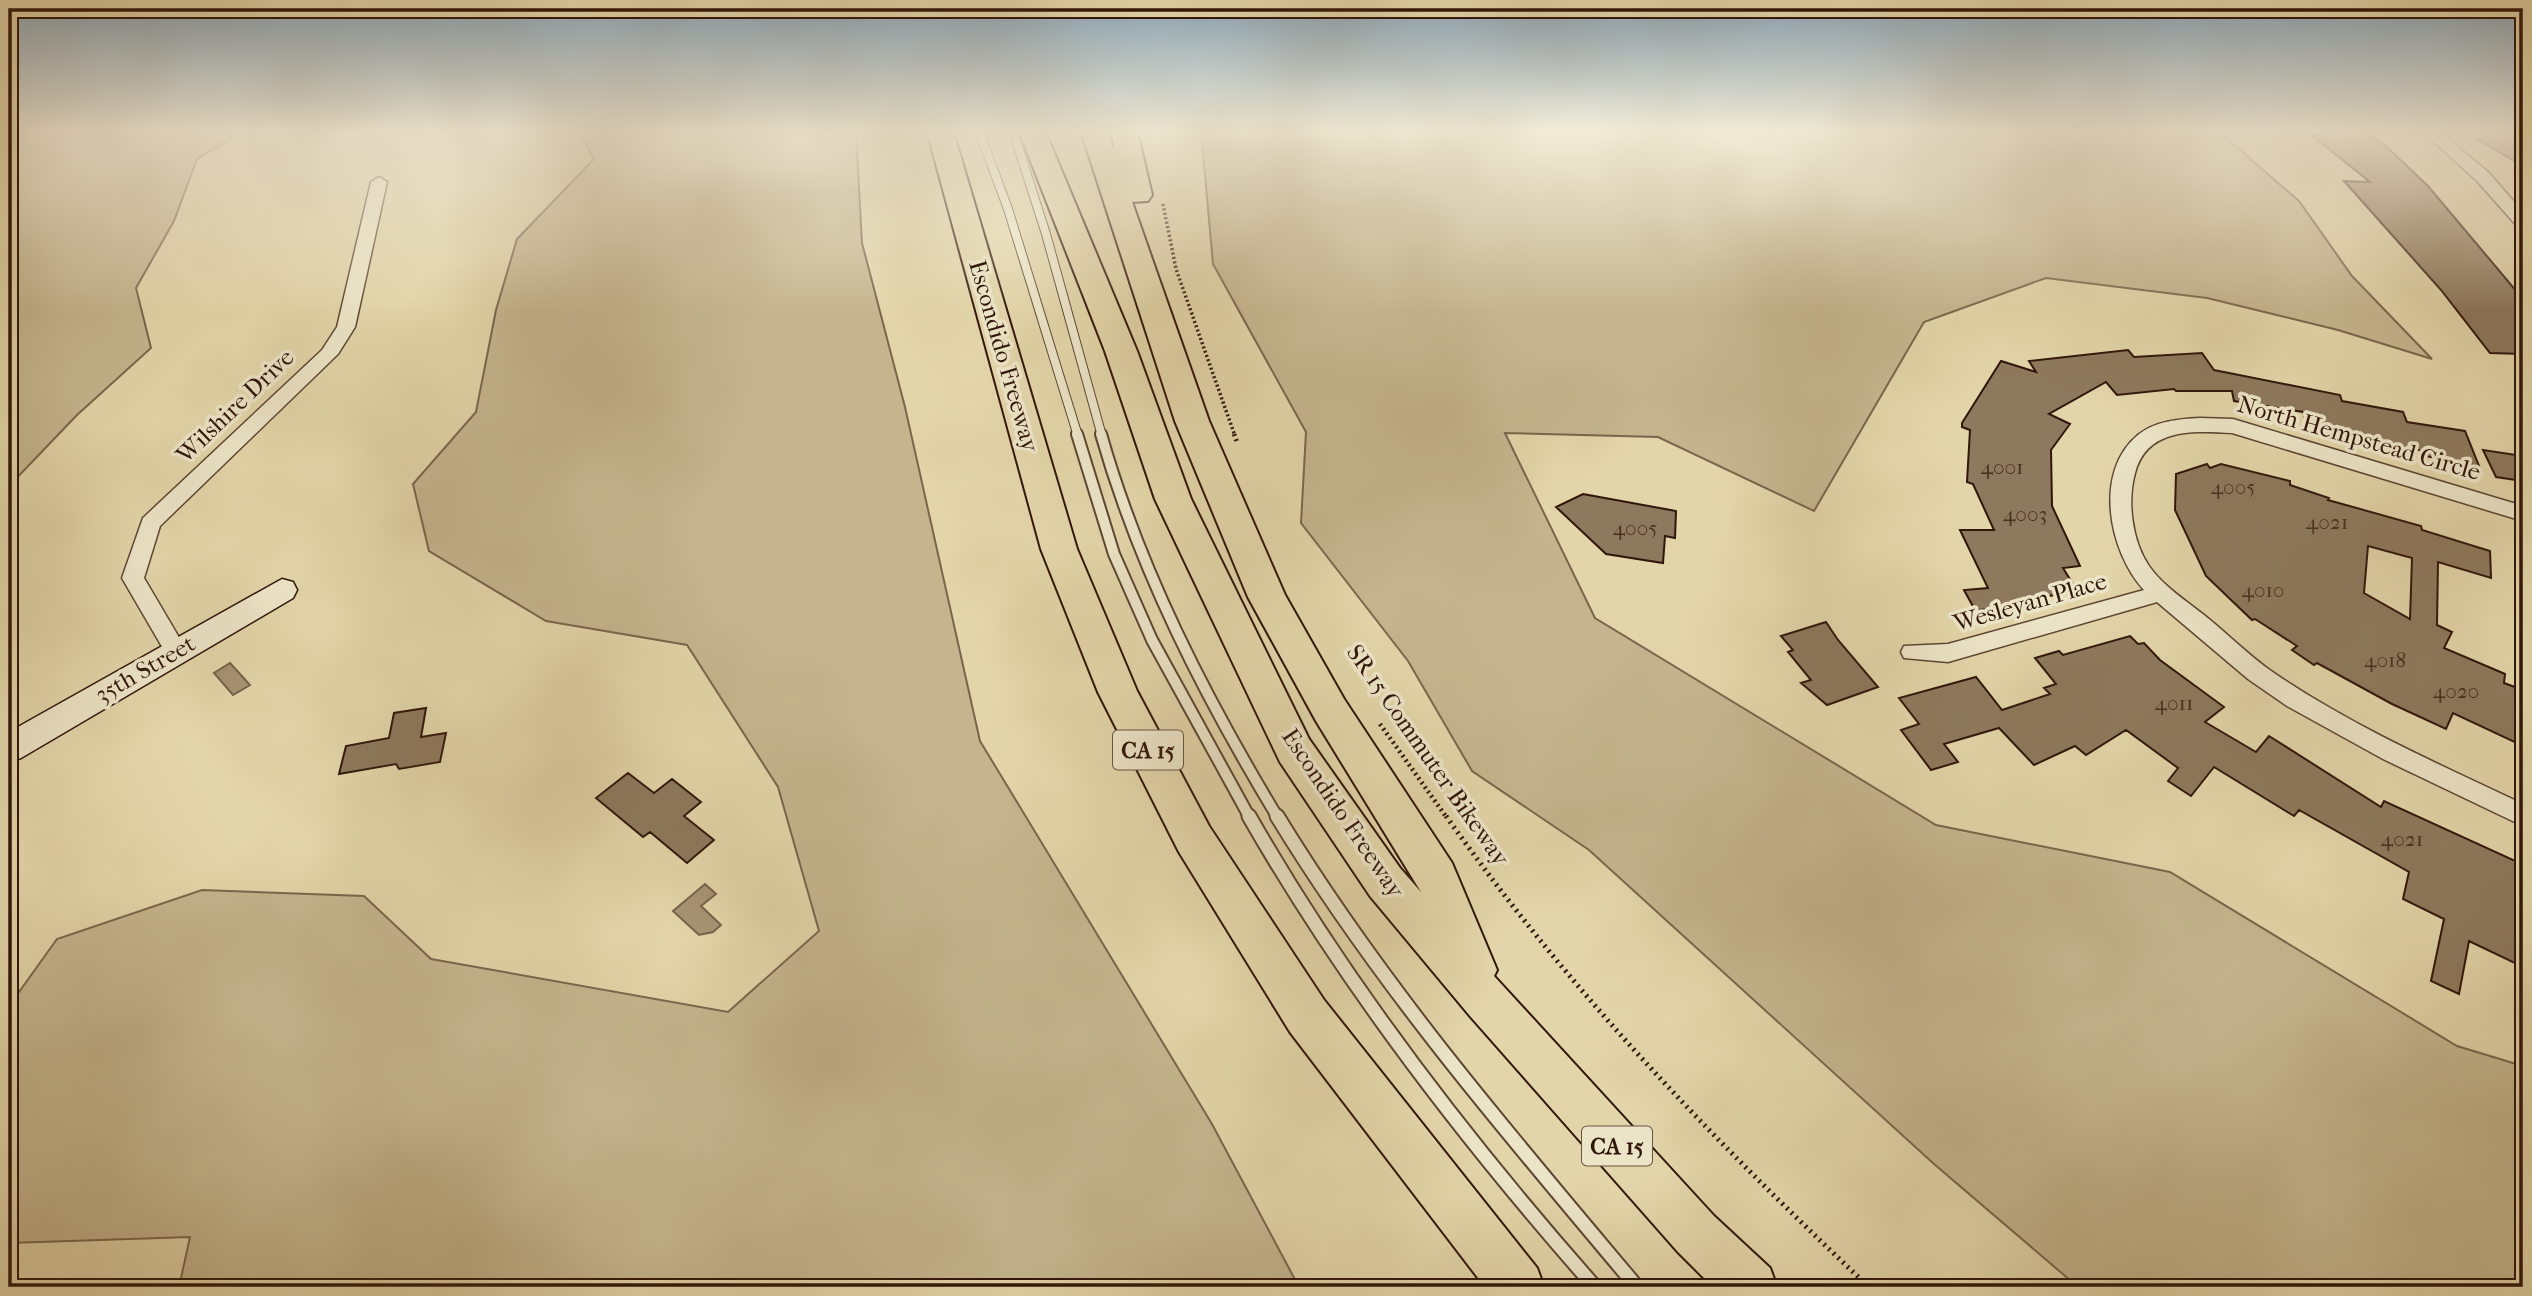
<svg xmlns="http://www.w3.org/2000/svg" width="2532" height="1296" font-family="'IM FELL French Canon',serif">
<rect width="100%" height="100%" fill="#e2d5a9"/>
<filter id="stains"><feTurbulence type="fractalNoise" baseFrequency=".00286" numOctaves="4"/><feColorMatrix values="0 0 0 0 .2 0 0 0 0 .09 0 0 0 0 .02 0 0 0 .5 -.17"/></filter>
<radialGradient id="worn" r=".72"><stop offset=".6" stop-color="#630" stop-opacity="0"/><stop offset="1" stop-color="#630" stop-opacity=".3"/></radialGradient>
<path fill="#c4b58e" stroke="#7a664c" stroke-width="2" d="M9,131H244L197,159L174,221L136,288L151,348L77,415L9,486Z
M578,131H856L862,243L905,407L980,741L1212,1124L1299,1287H179L190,1237L9,1243V1006L57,939L202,890L364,896L431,959L728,1012L819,931L778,787L687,645L546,621L429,551L413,484L476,412L496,310L517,239L594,159Z
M1201,131H2218L2299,201L2352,276L2432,359L2338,330L2207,298L2046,278L1924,322L1814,511L1658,437L1505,433L1595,618L1936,825L2170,872L2457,1046L2523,1066V1287H2078L1934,1164L1589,850L1472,771L1408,661L1301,523L1306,432L1213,264Z"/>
<path fill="#a69473" stroke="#776249" stroke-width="2" d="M230,663L250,685L233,695L214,673Z
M705,884L716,894L701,906L721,925L713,932L699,935L673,911Z"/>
<path fill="#8d795d" stroke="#31160b" stroke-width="2" fill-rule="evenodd" d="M2348,131H2366L2388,148L2428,186L2523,299V354L2490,353L2441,290L2344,181L2370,182L2311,135Z
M2504,131H2523V166L2477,139Z
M2128,350L2134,357L2202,353L2214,370L2340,395L2342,401L2403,412L2407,422L2465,431L2479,466L2425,456L2424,451L2368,441L2361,435L2332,430L2330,426L2306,421L2303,412L2234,401L2232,391H2176L2174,389L2117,395L2106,382L2049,414L2070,424L2051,450L2052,506L2080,566L2063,568L2078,592L2019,600L2023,608L1975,610L1964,590L1988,588L1960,530H1994L1973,484L1967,482L1970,430L1962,427V423L2001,361L2036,372L2029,361Z
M2483,450L2523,456V481L2496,477Z
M2207,464L2210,468L2221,464L2290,481V485L2329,498L2328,500L2421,526L2422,530L2490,551L2491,578L2438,562L2437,625L2452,632L2444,648L2505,674L2504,683L2523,690V746L2453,713L2446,729L2392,704L2317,663L2314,665L2292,650L2297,646L2255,619L2252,620L2206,576L2175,510L2176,474ZM2368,546L2412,558L2410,619L2364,593Z
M1583,494L1676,511L1675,538L1665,536L1663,563L1606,554L1556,507Z
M1826,622L1838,640L1878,687L1827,705L1801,683L1811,680L1788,652L1793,650L1781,636Z
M2130,636L2138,644L2144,643L2160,660L2224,707L2205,722L2256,752L2269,736L2381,807L2384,801L2522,864L2517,896L2523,899V967L2469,941L2459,994L2431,981L2444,919L2403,899L2409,872L2299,810L2294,816L2214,767L2191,796L2168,781L2178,768L2126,730L2086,755L2075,746L2034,765L1999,728L1944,744L1958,762L1931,770L1901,730L1919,724L1899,698L1976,677L2002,710L2050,694L2044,688L2056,684L2035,658L2059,651L2063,655Z
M426,708L421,737L446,733L440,762L399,769L396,764L339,774L346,746L389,738L394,713Z
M628,773L654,793L672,779L701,802L684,816L714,840L687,863L650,832L643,837L596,798Z"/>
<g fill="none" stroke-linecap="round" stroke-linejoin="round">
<defs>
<path id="lane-far2" d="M979,131L1008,209L1078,436
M1013,131L1046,234L1102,436"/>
<path id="lane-far1" d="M1077,434L1114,554L1152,640L1250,818
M1101,434C1140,571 1205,697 1278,818"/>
<path id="lane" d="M1249,816C1345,984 1467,1142 1595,1287
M1277,816C1380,985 1510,1136 1637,1287"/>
<path id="street" d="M2422,131H2439L2489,173L2523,212V227L2517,226L2477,181Z
M379,177L387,182L355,327L338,354L160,526L144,578L187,651L184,657L176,660L168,657L122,578L143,518L322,350L337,327L371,182Z
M2200,418L2233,419L2523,506V521L2232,433C2194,431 2147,427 2135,473C2127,502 2132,541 2149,566C2163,586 2185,600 2204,615C2228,634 2249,656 2274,673C2352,726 2438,764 2523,804V826L2383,759L2287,706L2248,679L2157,602L1948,662L1904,658L1901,652L1904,646L1948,644L2144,590C2109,552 2093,472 2138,435C2155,421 2179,419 2200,418Z"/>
<path id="secondary" d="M282,579L293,582L297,590L293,598L21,758L9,762V732Z"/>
<path id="highway" d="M927,131H953L1077,549L1137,691L1209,826L1324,1000L1537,1268L1544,1287H1485L1290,1032L1179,852L1098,692L1041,549Z
M1019,131H1045L1137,351L1191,499L1309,739L1400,868L1421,892L1316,721L1248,597L1175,421L1081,131H1107L1115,153L1111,131H1137L1152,195L1148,201L1132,202L1209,421L1285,595L1344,699L1452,863L1497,970L1494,976L1714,1216L1770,1268L1777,1287H1713L1678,1252L1470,1016L1370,896L1280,762L1155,499L1105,351Z"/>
</defs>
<use href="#lane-far2" stroke="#5d4632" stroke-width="10"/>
<use href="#lane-far1" stroke="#5d4632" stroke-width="14"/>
<use href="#lane" stroke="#5d4632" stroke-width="17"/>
<use href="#street" stroke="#5d4632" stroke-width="3"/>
<use href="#secondary" stroke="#31160b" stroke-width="3"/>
<use href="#highway" stroke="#31160b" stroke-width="4"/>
<path stroke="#31160b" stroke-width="3.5" stroke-dasharray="2 2.5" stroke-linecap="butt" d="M1163,204L1176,269L1235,436"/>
<path stroke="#31160b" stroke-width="4.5" stroke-dasharray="2 3.5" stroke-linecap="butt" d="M1234,434L1237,442
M1380,724L1447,818"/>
<path stroke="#31160b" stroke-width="5" stroke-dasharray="2 4.5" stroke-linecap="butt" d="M1446,816C1571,993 1712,1139 1869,1287"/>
<use href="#lane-far2" stroke="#ece4c7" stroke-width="8"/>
<use href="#lane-far1" stroke="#ece4c7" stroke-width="10"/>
<use href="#lane" stroke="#ece4c7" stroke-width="13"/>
<use href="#street" fill="#ece4c7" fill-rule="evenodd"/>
<use href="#secondary" fill="#ece4c7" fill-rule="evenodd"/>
<use href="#highway" fill="#e2d5a9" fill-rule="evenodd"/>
</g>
<linearGradient id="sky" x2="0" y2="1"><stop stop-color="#8da7b9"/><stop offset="0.42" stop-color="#f2ecd8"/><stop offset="1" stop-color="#f2ecd8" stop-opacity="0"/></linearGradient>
<rect width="2532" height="312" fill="url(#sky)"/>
<g text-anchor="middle" stroke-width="7" stroke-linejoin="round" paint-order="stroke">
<g font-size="21" fill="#482f20">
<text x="2002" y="474">4001</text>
<text x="2233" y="494">4005</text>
<text x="2025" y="521">4003</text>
<text x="2327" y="529">4021</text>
<text x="1635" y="535">4005</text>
<text x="2263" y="597">4010</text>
<text x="2385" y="667">4018</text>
<text x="2456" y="698">4020</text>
<text x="2174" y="710">4011</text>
<text x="2402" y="846">4021</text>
</g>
<g fill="#ece4c7" stroke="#695443" stroke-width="2">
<rect x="1113" y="730.5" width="70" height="39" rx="5"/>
<rect x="1582" y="1126.5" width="70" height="39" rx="5"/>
</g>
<g font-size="23" font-weight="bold" fill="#31160b">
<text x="1148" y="758">CA 15</text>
<text x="1617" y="1154">CA 15</text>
</g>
<g font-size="24" fill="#31160b" stroke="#ece4c7">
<text transform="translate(1004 356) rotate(74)" y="8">Escondido Freeway</text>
<text transform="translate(235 406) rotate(-44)" y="8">Wilshire Drive</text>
<text transform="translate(2359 438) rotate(16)" y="8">North Hempstead Circle</text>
<text transform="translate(2030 602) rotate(-16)" y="8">Wesleyan Place</text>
<text transform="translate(145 669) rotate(-30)" y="8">35th Street</text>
<text transform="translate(1428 755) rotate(55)" y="8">SR 15 Commuter Bikeway</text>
<text transform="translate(1343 813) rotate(56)" y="8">Escondido Freeway</text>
</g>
</g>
<rect width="2532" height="1296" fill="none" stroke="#e2d5a9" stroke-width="35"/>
<rect x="10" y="10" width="2511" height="1275" fill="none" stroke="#31160b" stroke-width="3.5"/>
<rect x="18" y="18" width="2497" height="1261" fill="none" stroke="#31160b" stroke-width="2"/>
<rect width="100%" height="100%" filter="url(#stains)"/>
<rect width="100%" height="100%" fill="url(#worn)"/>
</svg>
